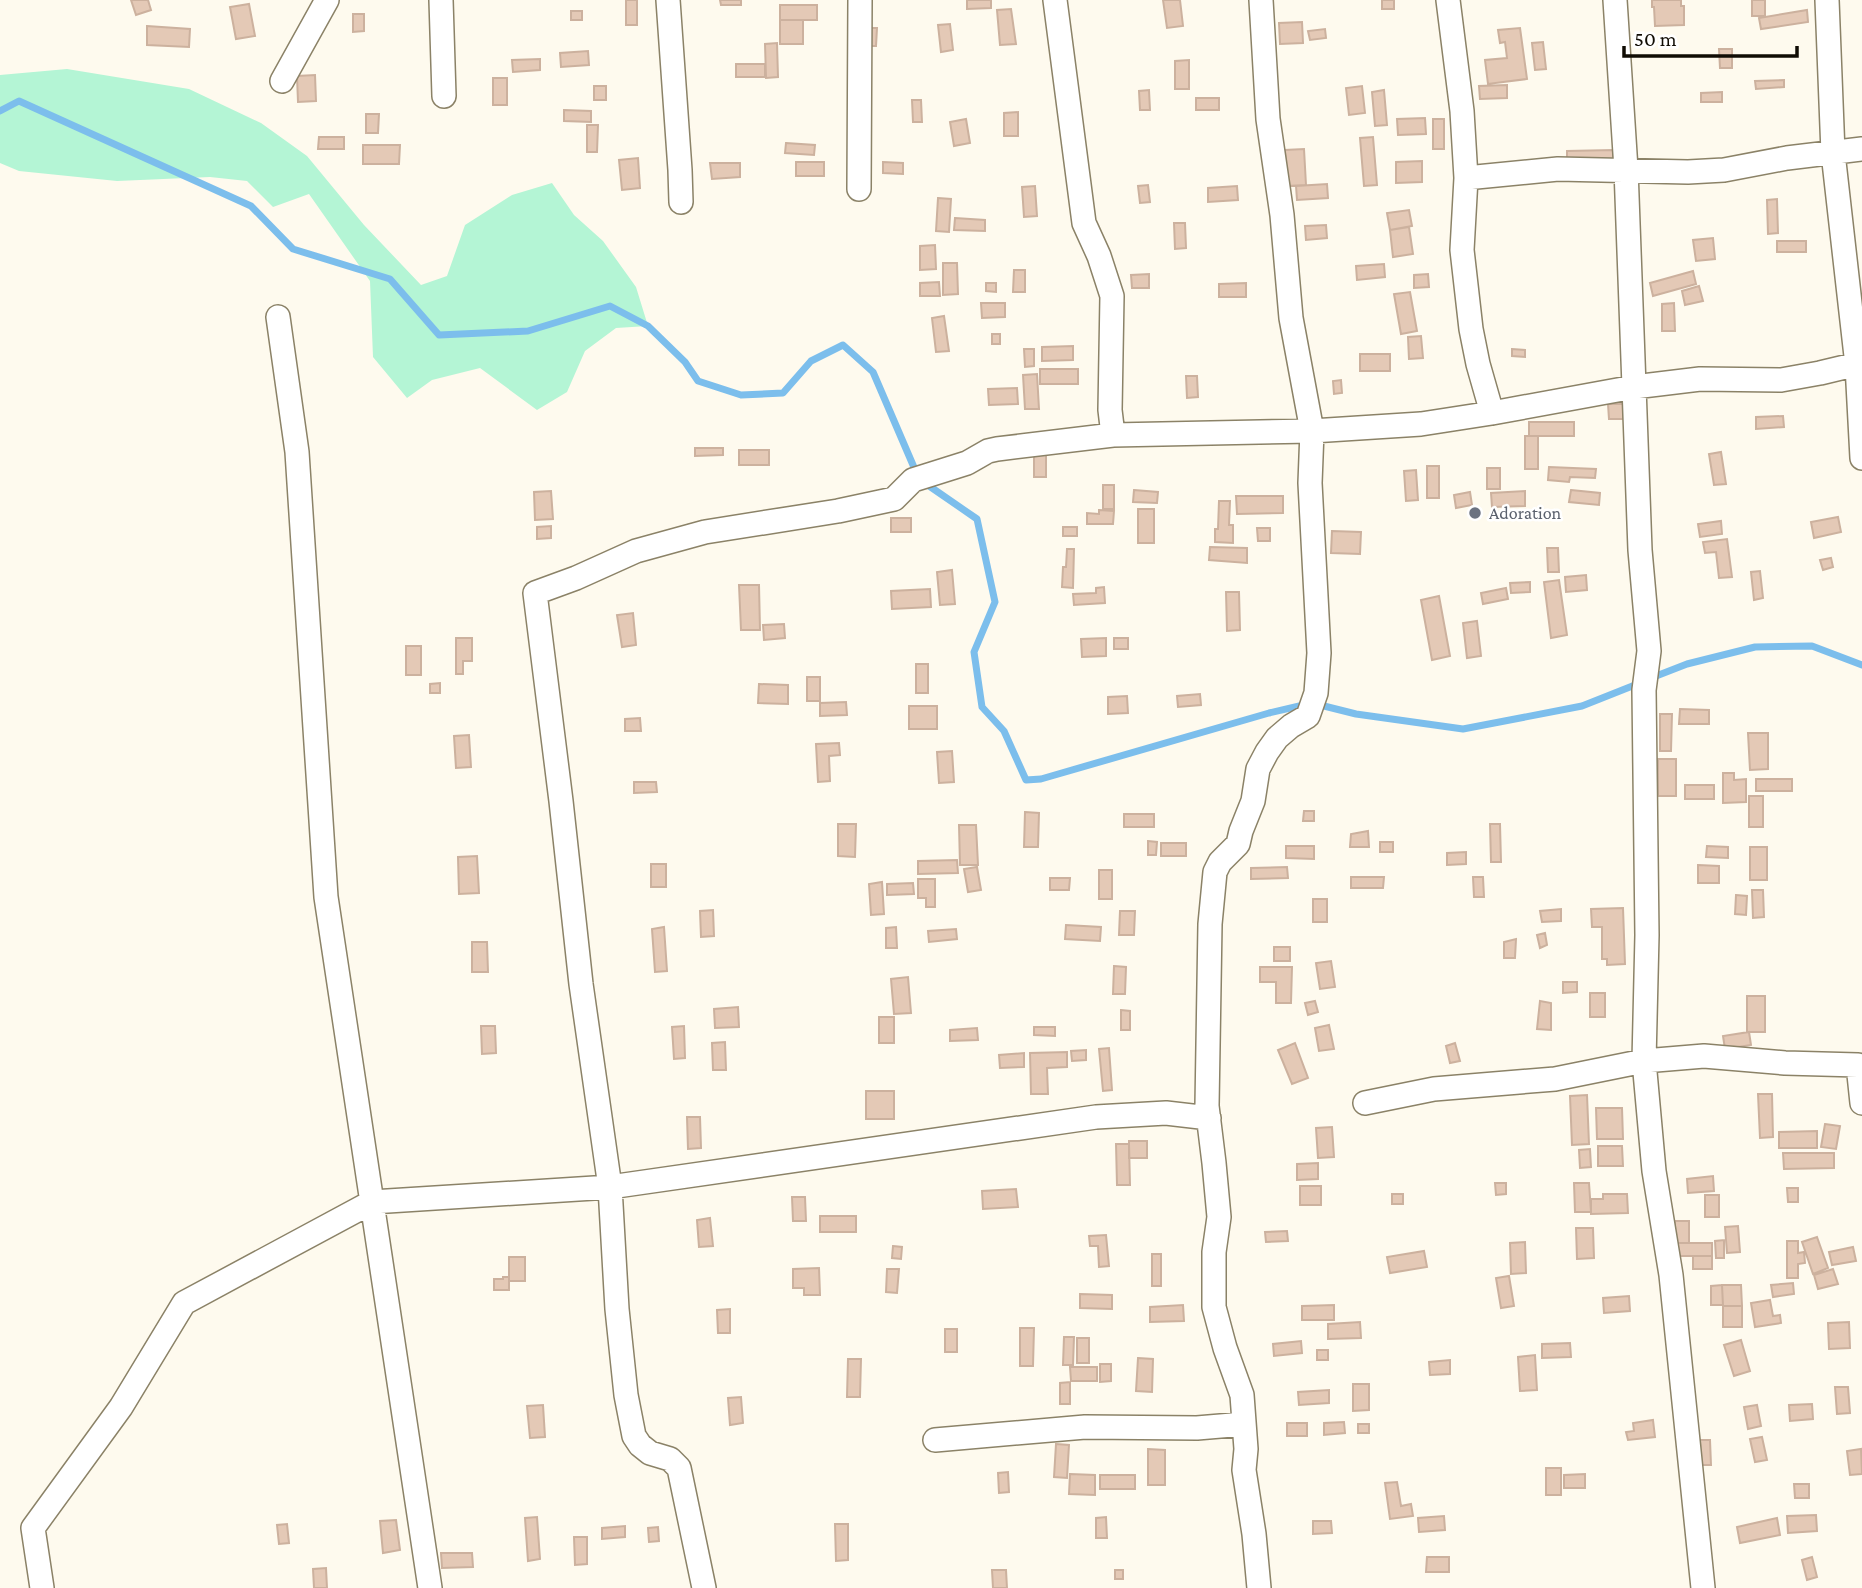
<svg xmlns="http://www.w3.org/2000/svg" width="1862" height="1588" font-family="'Crimson Pro',serif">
<rect width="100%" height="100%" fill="#fefaee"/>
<path fill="#b4f5d5" d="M67,69L189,89L261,123L307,156L364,225L421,285L447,276L465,225L512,195L552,183L574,215L603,241L636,287L648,326L616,328L585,351L567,392L537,410L480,368L432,380L407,398L373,357L370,281L309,194L273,207L247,181L210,177L117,181L19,171L0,163V75Z"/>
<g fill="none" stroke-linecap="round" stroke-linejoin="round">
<path stroke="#7cbeec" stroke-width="7" d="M0,111L19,101L251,206L293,249L390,279L439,335L528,331L610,306L648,326L685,362L698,381L741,395L783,393L811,361L843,345L873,372L919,479L977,519L995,602L974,652L982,707L1004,731L1026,780L1041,779L1269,713L1312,703L1356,714L1463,729L1582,706L1640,683
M1651,678L1687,664L1755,647L1812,646L1862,665"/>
</g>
<path fill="#e4c9b6" stroke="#ccb19e" stroke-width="2" d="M131,0H148L151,10L136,15Z
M626,0H637V25H626Z
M720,0H741V5H721Z
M967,0H991V8L967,9Z
M1163,0H1180L1183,26L1167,28Z
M1382,0H1394V9H1382Z
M1652,0H1681V6H1684V25L1655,26L1654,7H1652Z
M1752,0H1765V16H1752Z
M249,4L255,36L236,39L230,7Z
M780,5H817V20H780Z
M1011,9L1016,44L1000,45L997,10Z
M1807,10L1808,22L1761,29L1759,18Z
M571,11H582V20H571Z
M353,14H364V31L353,32Z
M780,20H803V44H780Z
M1302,22L1303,43L1280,44L1279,23Z
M950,24L953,50L941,52L938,25Z
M147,26L190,29L189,47L147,45Z
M867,28H877L876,46H866Z
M1520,28L1527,79L1488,84L1485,60L1507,58L1505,42L1500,43L1498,30Z
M1325,29L1326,38L1310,40L1308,31Z
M1543,42L1546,69L1535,70L1532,43Z
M777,43L778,77L766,78L765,44Z
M1719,49H1732V68H1720Z
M588,51L589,65L561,67L560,53Z
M540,59V70L513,72L512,60Z
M1189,60V89H1175V61Z
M736,64H765V77H736Z
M315,75L316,101L298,102L297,76Z
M493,78H507V105H493Z
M1784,80V87L1756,89L1755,81Z
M1507,85V98L1480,99L1479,86Z
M594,86H606V100H594Z
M1362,86L1365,113L1349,115L1346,88Z
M1149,90L1150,110H1140L1139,91Z
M1384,90L1387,125L1375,126L1372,92Z
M1722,92V102H1701V93Z
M1196,98H1219V110H1196Z
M912,100H921L922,122H913Z
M564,110L591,111V122L564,121Z
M1018,112V136H1004V113Z
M366,114H379L378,133H366Z
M1425,118L1426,134L1398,135L1397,119Z
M966,119L970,143L954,146L950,122Z
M1433,119H1444V149H1433Z
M587,125H598L597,152H587Z
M319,137H344V149H318Z
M1373,137L1377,185L1364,186L1360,138Z
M786,143L815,145L814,155L785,153Z
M363,145H400L399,164H363Z
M1304,149L1306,185L1287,186L1285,150Z
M1613,150V162L1567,163V151Z
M638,158L640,188L622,190L619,160Z
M1422,161V182L1396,183V162Z
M796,162H824V176H796Z
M883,162L903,163V174L883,173Z
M710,163H740V177L712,179Z
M1327,184L1328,198L1297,200L1296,186Z
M1148,185L1150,202L1140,203L1138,186Z
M1035,186L1037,216L1024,217L1022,187Z
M1237,186L1238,200L1208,202V188Z
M938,198L951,199L949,232L936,231Z
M1777,199L1778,233L1768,234L1767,200Z
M1409,210L1412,226L1390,230L1387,213Z
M955,218L985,220V231L954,230Z
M1174,223H1185L1186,248L1175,249Z
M1326,225L1327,238L1306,240L1305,226Z
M1409,227L1413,254L1393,257L1390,230Z
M1713,238L1715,259L1696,261L1693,240Z
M1777,241H1806V252H1777Z
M935,245L936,269L920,270V246Z
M943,263H957L958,294L943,295Z
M1384,264L1385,277L1357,280L1356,266Z
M1014,270H1025V292H1013Z
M1693,271L1696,284L1653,296L1650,283Z
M1149,274V288H1132L1131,275Z
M1428,274L1429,287L1414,288V275Z
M939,282L940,296H920V283Z
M986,283H996V292L986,291Z
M1246,283V297H1219V284Z
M1699,286L1703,301L1685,305L1682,291Z
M1410,292L1417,331L1401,334L1394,294Z
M981,303H1005V317L982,318Z
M1674,303L1675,331H1662V304Z
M944,316L949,351L936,352L932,318Z
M992,334H1000V344H992Z
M1421,336L1423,358L1409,359L1408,337Z
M1073,346V360L1042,361V347Z
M1024,349H1034V366L1025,367Z
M1512,349L1525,350V357L1512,356Z
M1360,354H1390V371H1360Z
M1040,369H1078V384H1040Z
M1037,374L1039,409H1025L1023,375Z
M1186,376H1197L1198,397L1187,398Z
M1341,380L1342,393L1334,394L1333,381Z
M1017,388L1018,404L989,405L988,389Z
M1608,404H1623V419H1609Z
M1783,416L1784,427L1756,429V417Z
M1529,422H1574V436H1529Z
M1525,436H1538V469H1525Z
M695,448H723V455L695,456Z
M739,450H769V465H739Z
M1034,451H1046V477H1034Z
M1721,452L1726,484L1714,485L1709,454Z
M1427,466H1439V498H1427Z
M1549,467L1596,469L1595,478L1570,477L1569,482L1548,480Z
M1487,468H1500V489H1487Z
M1416,470L1418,500L1406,501L1404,471Z
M1103,485H1114V509H1103Z
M1134,490L1158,492L1157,503L1133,502Z
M1571,490L1600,493L1599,505L1569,502Z
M551,491L553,519L535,520L534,492Z
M1525,491V506L1492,507L1491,493Z
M1470,492L1472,505L1456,508L1454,495Z
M1236,496H1283V513L1237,514Z
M1219,501H1230L1229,525H1233V543L1215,542V529H1218Z
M1138,509H1154V543H1138Z
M1099,510L1114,511L1113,524H1087V513L1099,514Z
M1838,517L1841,532L1814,538L1811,522Z
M891,518H911V532H891Z
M1721,521L1722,534L1700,537L1698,524Z
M551,526V538L537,539V527Z
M1063,527H1077V536H1063Z
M1257,528H1270V541H1258Z
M1332,531L1361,532L1360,554L1331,553Z
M1727,539L1732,577L1719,578L1716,552L1705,553L1703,542Z
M1210,547L1247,548V563L1209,560Z
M1547,548H1558L1559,572H1548Z
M1067,549H1074L1073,588L1062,587L1063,567H1066Z
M1831,558L1833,567L1823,570L1820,560Z
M952,570L955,604L940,605L937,572Z
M1760,571L1763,598L1754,600L1751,572Z
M1586,575L1587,590L1566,592L1565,577Z
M1559,580L1567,635L1551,638L1544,582Z
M1530,582V592L1511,593L1510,583Z
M739,585H759L760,630H741Z
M1104,587L1105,603L1074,605L1073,594L1096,593V588Z
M1506,588L1508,599L1483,604L1481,593Z
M930,589L931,607L892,609L891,591Z
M1226,592H1239L1240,630L1227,631Z
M1439,596L1450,656L1432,660L1421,600Z
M633,613L636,645L622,647L617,615Z
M1477,621L1481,656L1467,658L1463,623Z
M784,624L785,638L764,640L763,625Z
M456,638H472V661H463V674H456Z
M1106,638V656L1082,657L1081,639Z
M1114,638H1128V649H1114Z
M406,646H421V675H406Z
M916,664H928V693H916Z
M807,677H820V701H807Z
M440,683V693H430V684Z
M759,684L788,685V704L758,703Z
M1200,694L1201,705L1178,707L1177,696Z
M1127,696L1128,713L1108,714V697Z
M846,702L847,715L820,716V703Z
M909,706H937V729H909Z
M1680,709L1709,710V724H1679Z
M1660,714H1672L1671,751H1660Z
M640,718L641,731H625V719Z
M1748,733H1768V769L1750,770Z
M469,735L471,767L456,768L454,736Z
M839,743L840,755L829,756L830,781L818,782L816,744Z
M952,751L954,782L939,783L937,752Z
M1658,759H1676V796H1658Z
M1723,773H1734V780L1746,779V802L1723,803Z
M1756,779H1792V791H1756Z
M634,782H656L657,792L634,793Z
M1685,785H1714V799H1685Z
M1749,796H1763V827H1749Z
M1304,811H1314V821H1303Z
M1025,812L1039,813L1038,847H1024Z
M1124,814H1154V827H1124Z
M838,824H856L855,857L838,856Z
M1490,824H1500L1501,862H1491Z
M959,825H976L978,865H960Z
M1368,831L1369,847H1350L1351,834Z
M1148,841L1157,842L1156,855H1148Z
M1380,842H1393V852H1380Z
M1161,843H1186V856H1161Z
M1286,846H1314V859L1286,858Z
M1707,846L1728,847V858L1706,857Z
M1750,847H1767V880H1750Z
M1466,852V864L1447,865V853Z
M477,856L479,893L459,894L458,857Z
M957,860L958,873L918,874V861Z
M651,864H666V887H651Z
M1698,865L1719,866V883H1698Z
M977,867L981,890L968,892L964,869Z
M1287,867L1288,878L1251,879V868Z
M1099,870H1112V899H1099Z
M1351,877H1384L1383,888H1351Z
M1473,877H1483L1484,897H1474Z
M1050,878H1070L1069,890H1050Z
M918,879H935V907H926V898H918Z
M882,882L884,914L871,915L869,884Z
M913,883L914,894L887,895V884Z
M1752,890H1763L1764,917L1753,918Z
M1736,895L1747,896L1746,915L1735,914Z
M1313,899H1327V922H1313Z
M1623,908L1625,964L1607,965V959H1602V927H1592L1591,909Z
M1561,909V921L1542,922L1540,911Z
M713,910L714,936L701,937L700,911Z
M1120,911H1135L1134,935H1119Z
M1066,925L1101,927L1100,941L1065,939Z
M664,927L667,971L655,972L652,929Z
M896,927L897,948H886V928Z
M956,929L957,939L929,942L928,931Z
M1545,933L1547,945L1540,948L1537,935Z
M1516,939L1515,958H1504V942Z
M472,942H487L488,972H472Z
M1274,947H1290V961H1274Z
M1331,961L1335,987L1320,989L1316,963Z
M1114,966L1126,967L1125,994H1113Z
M1260,967H1292L1291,1003H1276V982H1260Z
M908,977L911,1013L894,1014L891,979Z
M1563,982H1577V992L1563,993Z
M1590,993H1605V1017H1590Z
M1747,996H1765V1032H1747Z
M1315,1001L1318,1012L1308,1015L1305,1003Z
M1540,1001L1551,1003V1030L1537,1029Z
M738,1007L739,1027L715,1028L714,1009Z
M1121,1010L1130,1011V1030H1121Z
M879,1017H894V1043H879Z
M1329,1025L1334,1049L1319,1051L1315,1028Z
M481,1026H495L496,1053L482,1054Z
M684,1026L685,1058L674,1059L672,1027Z
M1034,1027H1055V1036L1034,1035Z
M977,1028L978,1040L950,1041V1030Z
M1749,1032L1751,1045L1725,1049L1723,1036Z
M725,1042L726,1070H713L712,1043Z
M1295,1043L1308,1078L1292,1084L1278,1050Z
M1455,1043L1460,1061L1450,1063L1446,1046Z
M1109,1048L1112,1090L1103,1091L1099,1049Z
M1086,1050V1060L1072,1061L1071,1051Z
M1067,1052V1067L1047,1068L1048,1094H1031L1030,1053Z
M1024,1053V1067L1000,1068L999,1055Z
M866,1091H894V1119H866Z
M1758,1094H1772L1773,1137L1760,1138Z
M1587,1095L1589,1144L1572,1145L1570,1096Z
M1596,1108H1622L1623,1139H1597Z
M687,1117H700L701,1148L688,1149Z
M1825,1124L1840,1126L1836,1149L1821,1147Z
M1332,1127L1334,1157L1318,1158L1316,1128Z
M1817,1131V1148H1779V1132Z
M1129,1141H1147V1158H1129Z
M1116,1144H1129L1130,1185H1117Z
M1598,1146H1622L1623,1166H1598Z
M1590,1149L1591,1167L1580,1168L1579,1150Z
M1783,1153H1834V1168L1784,1169Z
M1318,1163V1179L1297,1180V1164Z
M1713,1176L1714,1191L1688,1193L1687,1179Z
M1495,1183H1506V1194L1496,1195Z
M1574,1183H1589L1591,1212H1575Z
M1300,1186H1321V1205H1300Z
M1787,1188H1798V1202H1788Z
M1016,1189L1018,1207L983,1209L982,1191Z
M1392,1194H1403V1204H1392Z
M1603,1194H1627L1628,1213L1591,1214V1199H1603Z
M1705,1195H1719V1217H1705Z
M792,1197H805L806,1221H793Z
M820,1216H856V1232H820Z
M710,1218L713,1246L699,1247L697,1220Z
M1675,1221H1689V1243H1675Z
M1738,1226L1740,1252L1727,1253L1725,1227Z
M1576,1228H1593L1594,1258L1577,1259Z
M1287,1231L1288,1241L1266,1242L1265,1232Z
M1106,1235L1109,1266L1099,1267L1098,1246H1090L1089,1236Z
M1817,1237L1828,1268L1813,1274L1802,1242Z
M1724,1240V1258H1716L1715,1241Z
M1787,1241H1798V1253L1804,1252L1805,1263L1798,1264V1278H1787Z
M1525,1242L1526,1273L1511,1274L1510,1243Z
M1675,1243H1712V1256H1675Z
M893,1246L902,1247L901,1259L892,1258Z
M1853,1247L1856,1261L1832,1265L1829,1252Z
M1424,1251L1427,1267L1390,1273L1387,1257Z
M1152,1254H1161V1286H1152Z
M1693,1256H1712V1269H1693Z
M509,1257H525V1281H509Z
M819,1268L820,1295H804V1288H793V1269Z
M887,1269H899L897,1293L886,1292Z
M1833,1269L1838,1284L1818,1289L1814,1275Z
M1509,1276L1514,1306L1501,1308L1496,1278Z
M503,1277H509V1290H494V1279H503Z
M1793,1283L1794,1294L1773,1297L1771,1285Z
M1722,1285H1741L1742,1306H1723Z
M1722,1285L1723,1305H1711V1286Z
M1080,1294L1112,1295V1309L1080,1308Z
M1629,1296L1630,1311L1604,1313L1603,1298Z
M1770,1300L1773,1316L1780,1315L1781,1323L1755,1327L1751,1303Z
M1183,1305L1184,1321L1150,1322V1307Z
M1334,1305V1320H1302V1306Z
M1723,1306H1742V1327H1723Z
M730,1309V1333H718L717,1310Z
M1360,1322L1361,1338L1328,1339V1324Z
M1849,1322L1850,1348L1829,1349L1828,1323Z
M1020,1328H1034L1033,1366H1020Z
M945,1329H957V1352H945Z
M1064,1337H1074L1073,1365H1063Z
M1077,1338H1089V1363H1077Z
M1741,1340L1750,1371L1734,1376L1724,1345Z
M1301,1341L1302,1353L1274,1356L1273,1344Z
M1570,1343L1571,1357L1542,1358V1344Z
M1317,1350H1328V1360H1317Z
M1535,1355L1537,1390L1520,1391L1518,1357Z
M1138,1358L1153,1359L1152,1392L1136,1391Z
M848,1359H861L860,1397H847Z
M1450,1360V1374L1430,1375L1429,1362Z
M1100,1364H1111V1381L1100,1382Z
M1070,1367H1097V1381H1071Z
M1070,1382V1404H1060V1383Z
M1353,1384H1369V1410L1353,1411Z
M1835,1387H1848L1850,1413L1837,1414Z
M1329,1390V1403L1299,1405L1298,1392Z
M741,1397L743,1423L730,1425L728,1398Z
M1812,1404L1813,1419L1790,1421L1789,1405Z
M543,1405L545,1437L530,1438L527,1406Z
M1757,1405L1761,1426L1748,1429L1744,1407Z
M1653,1420L1655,1437L1628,1440L1626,1432L1634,1431L1633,1423Z
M1344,1422L1345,1433L1324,1435V1423Z
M1287,1423H1307V1436H1287Z
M1358,1424H1369V1433H1358Z
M1762,1437L1767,1460L1755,1462L1750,1439Z
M1700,1440H1710L1711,1465H1701Z
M1056,1444L1069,1445L1067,1478L1054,1477Z
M1148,1449L1165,1450V1485H1148Z
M1861,1449L1862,1474L1850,1475L1847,1451Z
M1546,1468H1561V1495H1546Z
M1008,1472L1009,1492L999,1493L998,1473Z
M1070,1474L1095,1475V1495L1069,1494Z
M1585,1474V1488H1564V1475Z
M1100,1475H1135V1489H1100Z
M1397,1482L1401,1506L1411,1504L1413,1516L1390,1519L1385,1483Z
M1794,1484H1809V1498H1795Z
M1816,1515L1817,1531L1788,1533L1787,1516Z
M1444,1516L1445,1530L1419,1532L1418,1518Z
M537,1517L540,1559L528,1561L525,1518Z
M1106,1517L1107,1538H1096V1518Z
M1777,1518L1780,1535L1740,1543L1737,1527Z
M396,1520L400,1550L383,1553L380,1521Z
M1313,1521H1331L1332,1533L1313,1534Z
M287,1524L289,1543L279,1544L277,1525Z
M835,1524H848V1560L836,1561Z
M625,1526V1537L602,1539V1528Z
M658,1527L659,1541L649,1542L648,1528Z
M574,1537H587V1564L575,1565Z
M441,1553H472L473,1567L442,1568Z
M1427,1557H1449V1572H1426Z
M1812,1557L1817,1577L1807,1580L1802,1560Z
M326,1568L327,1588H314L313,1569Z
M992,1570H1006L1007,1588H993Z
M1115,1570H1123V1579H1115Z"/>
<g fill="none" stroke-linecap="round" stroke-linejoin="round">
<defs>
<path id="minor" d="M441,0L444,96
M668,0L680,170L681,202
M1055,0L1084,223L1099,256L1112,296L1110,410L1113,435
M1448,0L1462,111L1466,178L1462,250L1471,329L1478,364L1492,413
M1615,0L1626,169L1640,550L1649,651L1644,690L1647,935L1644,1061L1654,1171L1671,1275L1703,1588
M1827,0L1833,153L1857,365L1862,458
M282,81L327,0
M1466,178L1558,169L1688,172L1724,170L1787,158L1862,149
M859,189L860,0
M278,317L297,452L326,897L430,1588
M1365,1103L1434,1089L1555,1079L1644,1061L1704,1056L1785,1063L1858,1065L1862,1103
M935,1440L1085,1427L1197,1428L1244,1424
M42,1588L33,1528L121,1407L184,1303L372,1202L610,1187L1096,1117L1166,1113L1209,1118
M704,1588L679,1468L670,1459L650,1453L640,1445L634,1436L626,1395L617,1309L610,1187L581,984L561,801L535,593L576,578L636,551L705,532L838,511L894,499L913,480L967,463L988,451L997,449L1113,435L1312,431L1421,424L1492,413L1634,387L1700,379L1781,380L1820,373L1862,363
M1259,1588L1254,1534L1244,1470L1246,1449L1242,1395L1225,1348L1214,1307V1252L1219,1217L1214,1163L1207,1106L1210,924L1215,872L1220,862L1238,844L1241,831L1253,801L1258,769L1267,752L1277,738L1291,726L1308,716L1316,693L1319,653L1310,483L1312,431L1291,318L1282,215L1268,119L1261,0"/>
</defs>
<use href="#minor" stroke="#8b8267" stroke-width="26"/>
<use href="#minor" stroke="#fff" stroke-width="23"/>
</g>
<circle fill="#6b7280" stroke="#fff" stroke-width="2.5" cx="1475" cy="513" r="7"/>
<g text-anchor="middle" stroke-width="5" stroke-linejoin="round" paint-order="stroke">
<g font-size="18" fill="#5b616d" stroke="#fff" text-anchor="start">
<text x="1489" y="519">Adoration</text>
</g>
</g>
<path d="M1624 46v10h173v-10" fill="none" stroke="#100c04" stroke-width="3.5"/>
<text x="1634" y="46" font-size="21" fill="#100c04" stroke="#ffffff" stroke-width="5" paint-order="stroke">50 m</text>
</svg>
